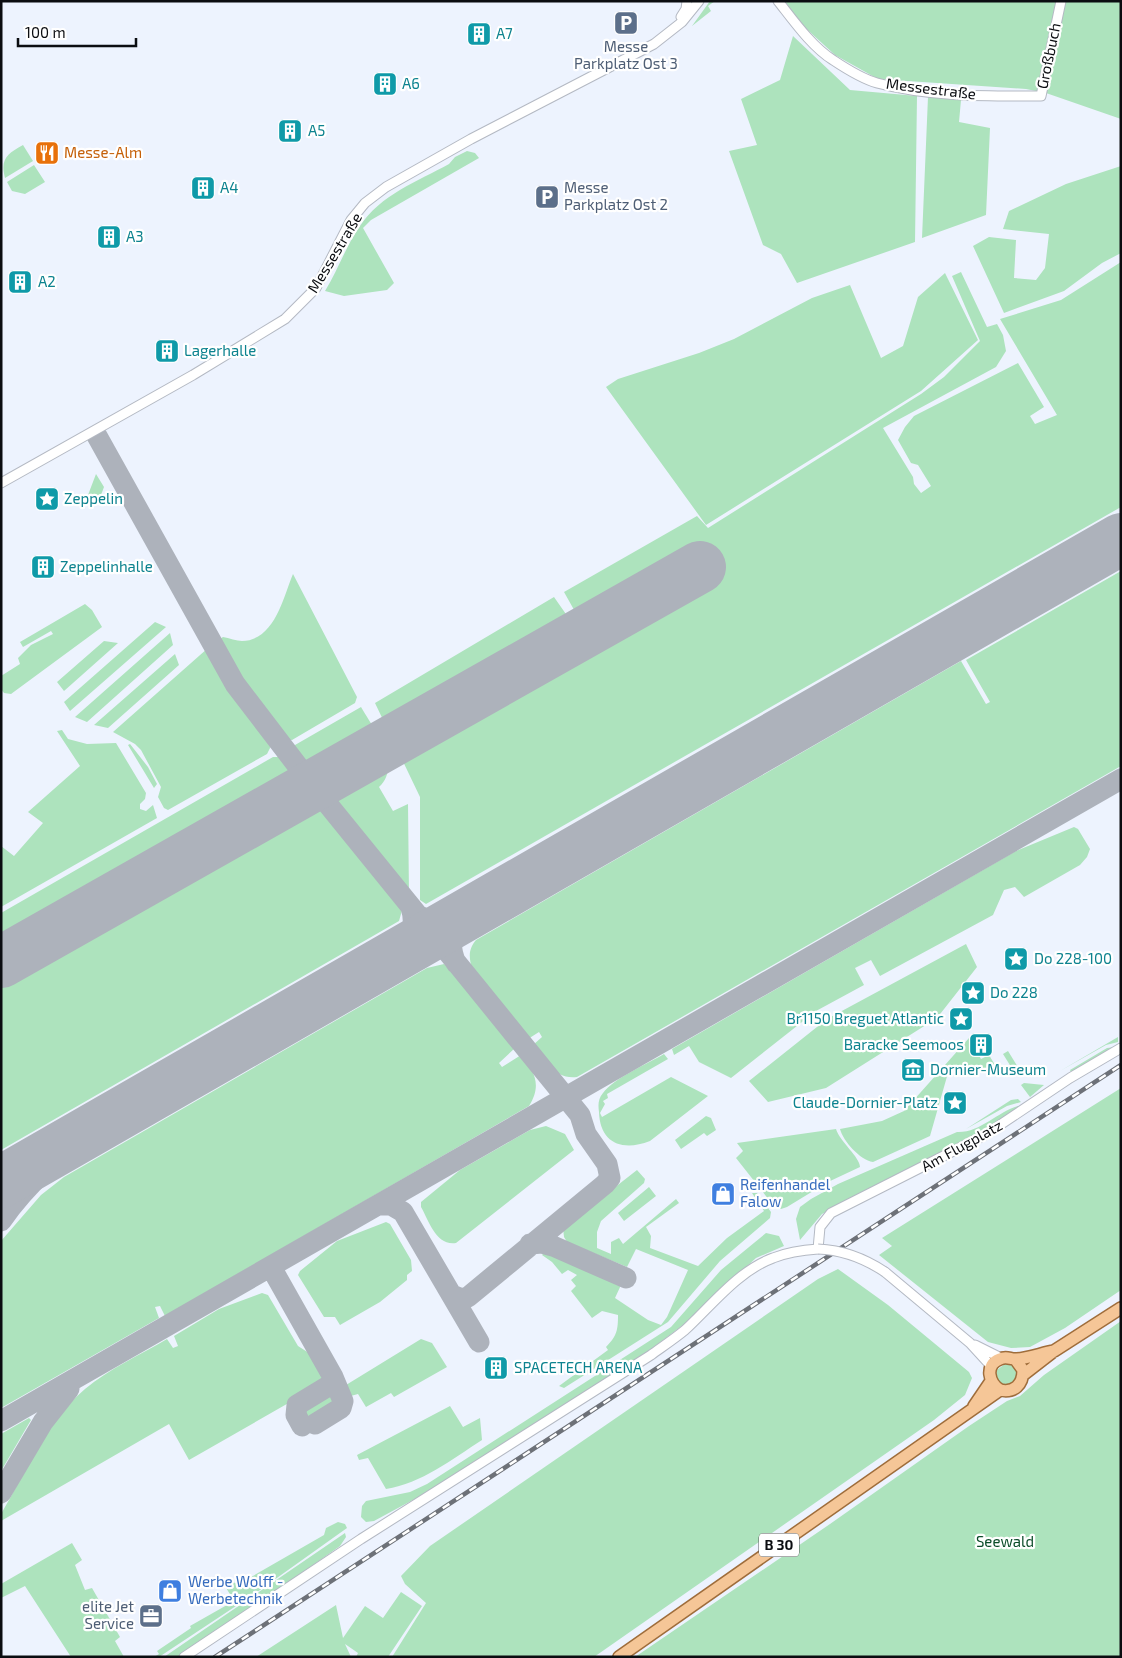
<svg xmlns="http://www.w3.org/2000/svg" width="1122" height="1658" font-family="'Exo 2',sans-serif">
<rect width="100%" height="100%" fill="#edf3fe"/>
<path fill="#ade3bd" d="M710,1H715L708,6L711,11L692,26Z
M785,1H1121V119L1046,93L1026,89L878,79L835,55L800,23Z
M793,36L850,90L917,96L915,242L797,283L781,254L763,245L729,151L757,145L741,99L780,80Z
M928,97L961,100L959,122L990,128L986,215L922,238Z
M23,145L33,161L5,178C0,159 7,154 23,145Z
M467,151L475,153L479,158L371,220L363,228L394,283L387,290L344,296L325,291C338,270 346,246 360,226C380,195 418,181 449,164L455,157Z
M34,165L45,182L25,194L12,191L7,182Z
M1121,166V253L1102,263L1064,291L1004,313L973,246L989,237L1016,240L1014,278L1036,280L1045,268L1049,234L1003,229L1009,211L1066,184Z
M1121,262V507L426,904L420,900V797L375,703L554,597L582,637L587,633L564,592L697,516L708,528L921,394L944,377L980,341L952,276L961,272L987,327L997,324L1003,335L1006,351L996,367L883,428L913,477L914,484L921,493L931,486L918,465L911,463L898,440L905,427L914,416L1018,363L1044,407L1030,416L1035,424L1057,415L1000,319L1061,300Z
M945,273L978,340L921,391L706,525L606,387L618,379L699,353L734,339L812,298L850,285L881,358L903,346L918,297Z
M96,474L104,487L98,503L91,501L88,495Z
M1121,571V766L577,1077C555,1080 545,1060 533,1045L542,1037L539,1032L528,1039L472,969C469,957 468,950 476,940L961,661L986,704L990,702L966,660Z
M293,574L357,697L355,703L292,740L281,739C256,708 234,676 215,642L223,637C229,638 237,641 242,641C275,640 283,598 293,574Z
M85,604L92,610L102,627L11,694L4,693L1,689V676L20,664L18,658L31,645L53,634L51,631L23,647L20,642Z
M155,622L166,627L70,711L64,702Z
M170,633L173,645L87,722L75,717Z
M104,641L118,643L64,691L57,682Z
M208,648L231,686L272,744L267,754L168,810L164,808L158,797L161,787L141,750L135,744L113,732Z
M175,654L179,665L108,728L94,725Z
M361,707C374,730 403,764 379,787L393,811L408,804L409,896L293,751L295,745Z
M62,730L68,739L87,744L116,743L146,793L145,799L140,804V809L146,811L153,805L157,818L1,907V846L14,856L43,823L28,812L80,766L57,731Z
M130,744L148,767L157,784L154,788L128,745Z
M273,757H283L403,907L399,921L1,1150V913Z
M1074,827L1078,829L1090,849L1087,857L1080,865L1024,897L1015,887L1004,890L993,915L880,976L871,960L855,968L864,985L816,1011L731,1078L699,1062L689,1046L674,1055L672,1049L1016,851Z
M966,944L977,967L937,1018L826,1088L768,1102L749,1081L827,1019Z
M444,964L454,972L515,1048L499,1063L502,1067L521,1055C535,1072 542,1085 529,1106L165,1316L160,1306L155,1307L159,1318L1,1408V1241L41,1195L64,1177L427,968Z
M1118,1037V1042L1106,1045L1060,1071Z
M969,1038L981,1059L989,1055L998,1070L957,1068L948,1073L930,1136L873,1162C860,1160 843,1141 840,1129L882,1121L904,1111Z
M1115,1047L1071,1072L1070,1070L1107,1048Z
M1008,1051L1019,1069L1013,1070L1003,1054Z
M664,1054L668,1059L607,1094L608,1098L603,1101L605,1104L600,1113L602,1117L671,1077L708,1096L650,1141C622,1152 600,1143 599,1112C598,1105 598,1099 603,1093C614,1078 647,1064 664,1054Z
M1024,1083L1044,1085L1030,1097L1021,1085Z
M1121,1088V1290L1065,1328L1030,1347L1011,1348L988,1342L879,1255L892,1246L882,1238Z
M1018,1099L1021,1102L1007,1106L966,1129L1011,1100Z
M1018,1106L1020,1108L971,1137L835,1207L822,1214L800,1240L796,1219L800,1207L811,1199L838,1184L957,1132C980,1133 997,1112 1018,1106Z
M706,1116L711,1118L716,1130L707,1136L704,1133L681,1149L675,1140Z
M546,1126L565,1134L574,1150L456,1243C436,1246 429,1221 421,1207V1202L460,1170L530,1130Z
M836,1129C840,1142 860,1157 860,1167L828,1182L787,1207L781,1209L773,1205L736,1158L743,1151L737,1143Z
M637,1170L645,1179L644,1183L601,1221L597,1232V1248L611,1254V1242L619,1238L623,1244L676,1199L679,1203L646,1227L651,1236L650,1248L698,1266L727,1238L764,1211L752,1193H757L771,1212L770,1218L720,1261L668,1322L564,1388L559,1386L608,1350L606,1347C617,1336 618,1330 618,1315L602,1311L592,1318L571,1291L576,1286L571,1280L577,1275L568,1270L562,1274L552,1262L542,1255L545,1252L621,1285L615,1298L648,1320L661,1325L667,1317L688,1270L636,1249L627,1267L567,1242L564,1237L563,1228Z
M649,1187L656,1196L624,1221L618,1213Z
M386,1222L390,1224L411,1260L412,1271L407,1275V1280L380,1302L340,1325L335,1317H324L298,1275L300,1271L337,1241Z
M766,1233L779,1236L784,1246L756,1258L683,1325L646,1353L435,1488L374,1521L366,1522L361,1517L362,1506L366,1501L410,1492L427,1484L671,1327L721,1270Z
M838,1269L888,1305L969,1372L972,1378L965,1395L934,1420L594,1657H392L426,1603L405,1584L401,1576L430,1546L818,1279Z
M262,1293L268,1295L298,1346L312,1355L327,1381L189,1460L169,1424L1,1521V1514C26,1472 47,1421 85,1389C109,1369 140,1355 167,1339L173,1348L178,1346L174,1336L219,1309Z
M1121,1321V1657H635L830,1524L969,1426L1007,1401L1020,1396L1044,1375Z
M421,1339L432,1343L447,1367L394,1397L391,1393L366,1407L358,1394L347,1397L344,1392L346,1385Z
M1013,1362L1017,1365L1018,1381L1008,1387L999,1384L994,1372L1005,1364Z
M329,1393L337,1402L336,1406L304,1424L299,1413L300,1409Z
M450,1406L463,1427L480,1418L482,1440C451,1460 422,1483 386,1489L368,1458L359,1460L357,1455Z
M29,1418L31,1420L1,1471V1434Z
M338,1522L345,1524L347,1528L260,1590L159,1657H154L159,1654L157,1651L191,1628L190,1626L234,1601L225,1586L232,1582L239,1584L324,1535L326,1528Z
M345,1533L346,1537L340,1546L258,1604L178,1657H164Z
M72,1543L82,1560L75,1565L85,1590L92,1588L120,1637L115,1641L124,1657H71L25,1586L1,1598V1584Z
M401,1592L422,1606L388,1657H356L358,1653L345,1644L351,1657H256L336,1605L343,1638L365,1606L383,1618Z"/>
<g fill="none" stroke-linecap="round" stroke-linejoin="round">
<path stroke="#adb2bb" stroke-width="21" d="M97,436L235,684L313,786L580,1115L586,1134L607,1164L610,1178L605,1184L468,1297L462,1299L452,1295
M417,915C437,925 448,923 468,914C452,929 447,943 456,963
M398,954C411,939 417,927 411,907
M379,1205H391L403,1212L479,1342
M1,1221C28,1182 64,1152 102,1124
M530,1244L542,1243L553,1246L626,1278
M271,1267L333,1377L343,1401L341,1408L315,1424
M1,1421L1121,779
M302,1426L296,1415L297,1405L330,1385L333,1377
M1,1493L43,1422L69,1389"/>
<path stroke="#adb2bb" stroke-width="52" d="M1,962L700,567
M1,1182L1121,539"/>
<defs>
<path id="minor" d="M778,1C793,20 812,47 833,60C845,68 863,79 877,83C929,97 986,96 1041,96L1061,1
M681,17L686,9L687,1
M1,483L193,375L285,319L316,288L351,220L365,203L386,187L471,139L654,44L682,22L699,1
M885,1272L970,1343L991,1366
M975,1345L1001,1358
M184,1657L361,1539L651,1355C662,1347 674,1339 685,1330C712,1305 738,1271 773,1258C788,1252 802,1250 818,1249L820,1227L831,1213L985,1135L1070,1078L1121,1048"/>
<path id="major" d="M1015,1359L1023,1370C1023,1385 1014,1393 1000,1390C989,1383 984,1365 1000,1359C1006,1356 1010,1359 1015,1359C1027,1359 1042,1353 1054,1351
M1023,1375L1054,1351L1121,1308
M974,1406L991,1381
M619,1657L1000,1390"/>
</defs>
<use href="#minor" stroke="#b4b9c3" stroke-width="11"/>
<use href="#major" stroke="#9f6d3b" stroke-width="14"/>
<use href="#minor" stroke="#fff" stroke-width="9"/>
<use href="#major" stroke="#f5c697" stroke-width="11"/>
<defs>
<path id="rail" d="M215,1657L1121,1065"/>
</defs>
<use href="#rail" stroke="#6d7178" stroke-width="4.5"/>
<use href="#rail" stroke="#fff" stroke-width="2.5" stroke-dasharray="8" stroke-linecap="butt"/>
<defs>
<path id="minor-bridge" d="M818,1249C843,1250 864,1258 885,1272"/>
</defs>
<use href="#minor-bridge" stroke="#b4b9c3" stroke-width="11" stroke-linecap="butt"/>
<use href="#minor-bridge" stroke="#fff" stroke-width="9"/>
</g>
<defs>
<symbol id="parking-square" viewBox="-11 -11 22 22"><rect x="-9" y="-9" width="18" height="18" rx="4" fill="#5c6f8a" stroke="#fff"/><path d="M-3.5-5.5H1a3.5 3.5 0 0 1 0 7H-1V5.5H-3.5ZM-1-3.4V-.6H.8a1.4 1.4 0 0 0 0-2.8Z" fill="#fff"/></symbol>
<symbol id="building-square" viewBox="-11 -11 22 22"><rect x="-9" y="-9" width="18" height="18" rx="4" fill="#0f9aa8" stroke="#fff"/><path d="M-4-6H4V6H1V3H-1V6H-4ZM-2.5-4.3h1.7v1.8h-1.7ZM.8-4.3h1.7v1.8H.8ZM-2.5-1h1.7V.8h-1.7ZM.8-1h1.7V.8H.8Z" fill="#fff"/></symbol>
<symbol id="restaurant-square" viewBox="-11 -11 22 22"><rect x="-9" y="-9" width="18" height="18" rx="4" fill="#e8710a" stroke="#fff"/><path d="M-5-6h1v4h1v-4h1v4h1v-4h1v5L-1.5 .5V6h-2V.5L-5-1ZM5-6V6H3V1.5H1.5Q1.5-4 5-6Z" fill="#fff"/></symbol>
<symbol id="sight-square" viewBox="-11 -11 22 22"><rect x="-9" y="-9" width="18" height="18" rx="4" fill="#0f9aa8" stroke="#fff"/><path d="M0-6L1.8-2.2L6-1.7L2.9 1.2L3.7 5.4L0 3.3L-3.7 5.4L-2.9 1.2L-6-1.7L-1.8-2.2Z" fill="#fff"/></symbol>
<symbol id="museum-square" viewBox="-11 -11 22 22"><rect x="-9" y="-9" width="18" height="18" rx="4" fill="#0f9aa8" stroke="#fff"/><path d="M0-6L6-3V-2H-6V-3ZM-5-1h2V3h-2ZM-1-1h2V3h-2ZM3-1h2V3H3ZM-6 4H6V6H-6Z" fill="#fff"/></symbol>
<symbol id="shop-square" viewBox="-11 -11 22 22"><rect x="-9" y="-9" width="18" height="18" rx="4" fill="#3f7fe0" stroke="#fff"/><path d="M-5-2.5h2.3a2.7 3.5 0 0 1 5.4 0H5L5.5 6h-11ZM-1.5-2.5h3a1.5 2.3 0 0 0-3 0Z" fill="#fff"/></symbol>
<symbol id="office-square" viewBox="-11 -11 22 22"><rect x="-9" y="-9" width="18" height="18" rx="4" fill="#5c6f8a" stroke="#fff"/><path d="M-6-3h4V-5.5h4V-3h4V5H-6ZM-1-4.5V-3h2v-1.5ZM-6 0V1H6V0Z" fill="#fff"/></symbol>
</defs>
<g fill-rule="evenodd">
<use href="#parking-square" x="612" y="9" width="28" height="28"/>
<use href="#building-square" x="465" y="20" width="28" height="28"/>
<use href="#building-square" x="371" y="70" width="28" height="28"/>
<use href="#building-square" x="276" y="117" width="28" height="28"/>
<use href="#restaurant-square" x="33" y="139" width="28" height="28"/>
<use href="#building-square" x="189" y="174" width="28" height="28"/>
<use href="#parking-square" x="533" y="183" width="28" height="28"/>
<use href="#building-square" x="95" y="223" width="28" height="28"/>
<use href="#building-square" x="6" y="268" width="28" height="28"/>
<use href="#building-square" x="153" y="337" width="28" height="28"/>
<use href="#sight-square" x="33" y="485" width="28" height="28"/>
<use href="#building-square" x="29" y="553" width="28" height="28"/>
<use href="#sight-square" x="1002" y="945" width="28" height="28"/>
<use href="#sight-square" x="959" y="979" width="28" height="28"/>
<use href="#sight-square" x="947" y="1005" width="28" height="28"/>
<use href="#building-square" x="967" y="1031" width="28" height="28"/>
<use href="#museum-square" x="899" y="1056" width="28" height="28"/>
<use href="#sight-square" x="941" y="1089" width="28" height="28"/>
<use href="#shop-square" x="709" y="1180" width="28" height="28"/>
<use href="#building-square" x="482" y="1354" width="28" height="28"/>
<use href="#shop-square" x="156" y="1577" width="28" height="28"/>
<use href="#office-square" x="137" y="1602" width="28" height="28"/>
</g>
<g text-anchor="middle" stroke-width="4.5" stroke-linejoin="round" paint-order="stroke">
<rect fill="#fff" stroke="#545658" stroke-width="1" x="759" y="1533.5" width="40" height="23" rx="4"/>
<g font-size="14" font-weight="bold" fill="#0b0d11">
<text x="779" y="1550">B 30</text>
</g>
<g font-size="15" fill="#0d838f" stroke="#fff" text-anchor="start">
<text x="496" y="39">A7</text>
<text x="402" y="89">A6</text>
<text x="308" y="136">A5</text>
<text x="220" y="193">A4</text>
<text x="126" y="242">A3</text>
<text x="38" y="287">A2</text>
<text x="184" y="356">Lagerhalle</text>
<text x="64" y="504">Zeppelin</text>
<text x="60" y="572">Zeppelinhalle</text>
<text x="1034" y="964">Do 228-100</text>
<text x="990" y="998">Do 228</text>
<text x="944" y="1024" text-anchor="end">Br1150 Breguet Atlantic</text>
<text x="964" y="1050" text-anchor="end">Baracke Seemoos</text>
<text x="930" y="1075">Dornier-Museum</text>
<text x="938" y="1108" text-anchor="end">Claude-Dornier-Platz</text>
<text x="514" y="1373">SPACETECH ARENA</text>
</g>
<g font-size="15" fill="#4e5e75" stroke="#fff">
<text x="626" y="52">Messe<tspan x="626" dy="17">Parkplatz Ost 3</tspan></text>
<text x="564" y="193" text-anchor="start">Messe<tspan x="564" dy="17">Parkplatz Ost 2</tspan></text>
<text x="134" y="1612" text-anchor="end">elite Jet<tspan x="134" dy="17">Service</tspan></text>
</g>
<g font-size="15" fill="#0b0d11" stroke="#fff">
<text transform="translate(1049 56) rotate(-78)" y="5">Großbuch</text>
<text transform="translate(931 89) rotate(7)" y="5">Messestraße</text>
<text transform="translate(335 253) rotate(-59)" y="5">Messestraße</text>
<text transform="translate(962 1146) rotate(-29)" y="5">Am Flugplatz</text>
</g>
<g font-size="15" fill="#c56008" stroke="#fff" text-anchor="start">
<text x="64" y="158">Messe-Alm</text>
</g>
<g font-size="15" fill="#366cbe" stroke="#fff" text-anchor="start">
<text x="740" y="1190">Reifenhandel<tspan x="740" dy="17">Falow</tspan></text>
<text x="188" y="1587">Werbe Wolff -<tspan x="188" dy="17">Werbetechnik</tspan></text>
</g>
<g font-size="15" fill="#0b4c29" stroke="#fff">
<text x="1005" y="1547">Seewald</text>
</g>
</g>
<rect width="1122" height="1658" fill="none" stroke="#0b0d11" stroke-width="5"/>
<path d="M18 38v8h118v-8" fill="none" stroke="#0b0d11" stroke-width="2.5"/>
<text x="25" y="38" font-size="15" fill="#0b0d11" stroke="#ffffff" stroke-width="4" paint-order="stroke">100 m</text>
</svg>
